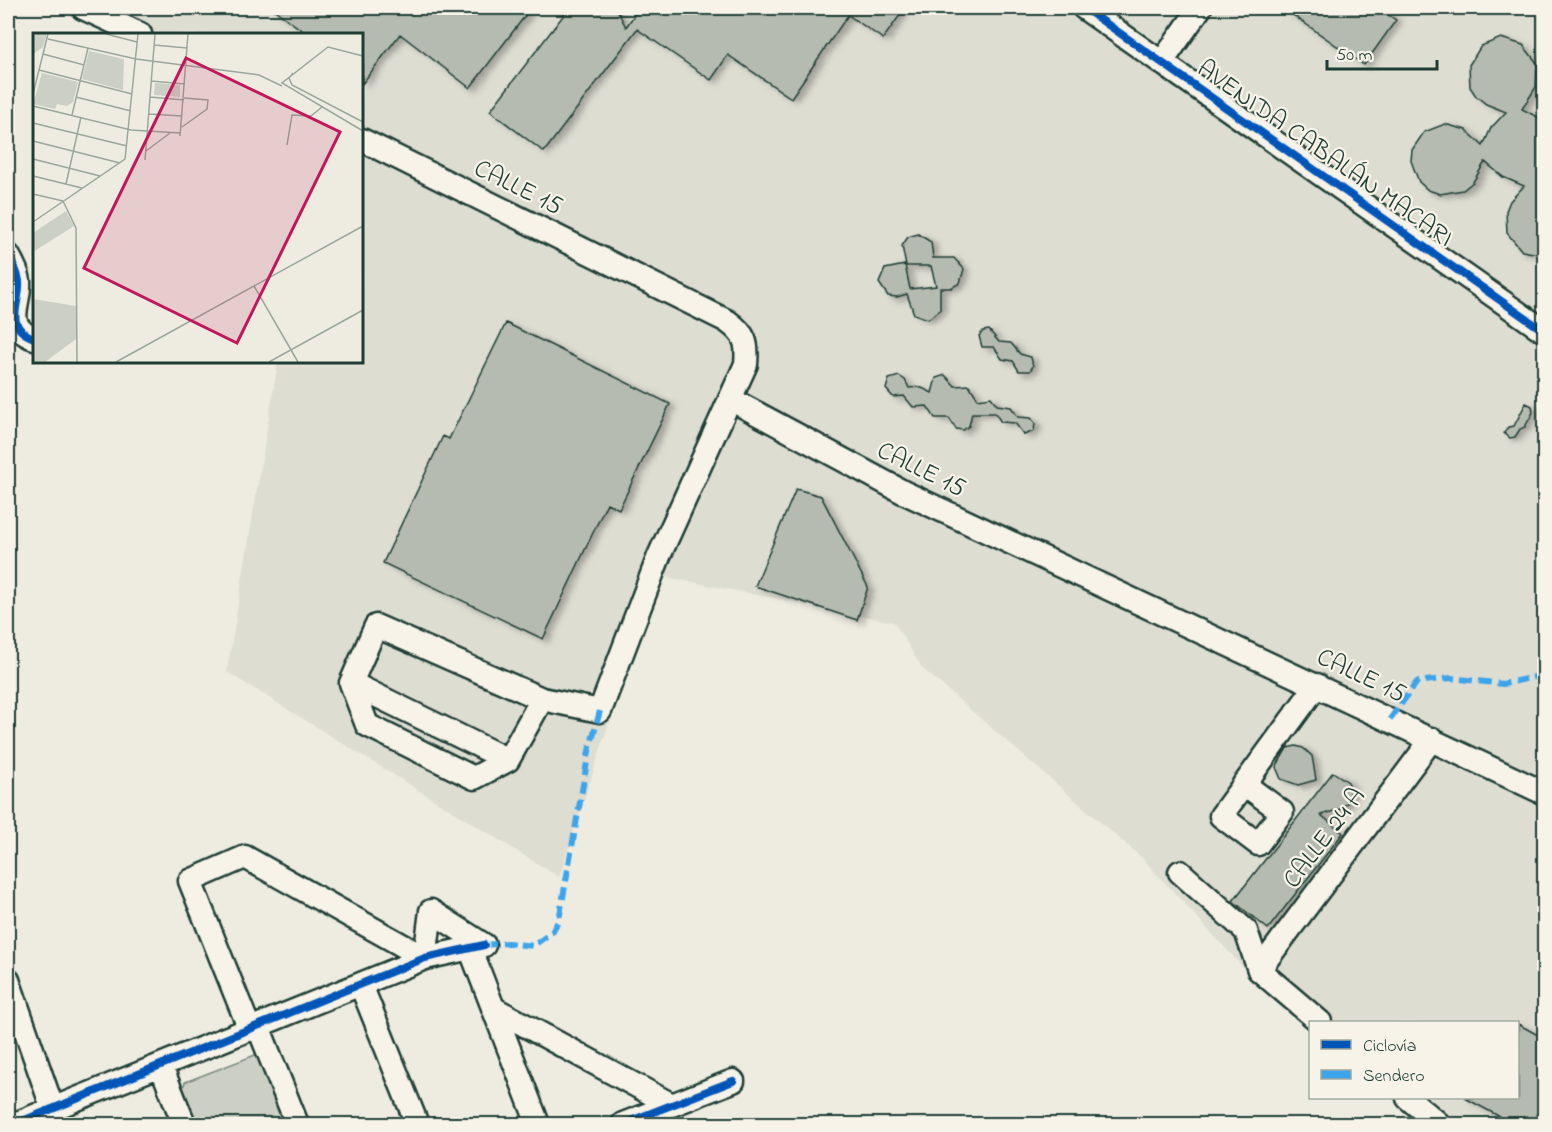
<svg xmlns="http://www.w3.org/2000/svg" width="1552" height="1132" font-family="'Indie Flower',sans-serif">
<defs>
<filter id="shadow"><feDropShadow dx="5.5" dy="3" stdDeviation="3" flood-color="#0004"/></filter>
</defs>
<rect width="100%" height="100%" fill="#eeece1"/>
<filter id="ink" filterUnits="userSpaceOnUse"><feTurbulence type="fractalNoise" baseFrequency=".0167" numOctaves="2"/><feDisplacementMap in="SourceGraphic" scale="12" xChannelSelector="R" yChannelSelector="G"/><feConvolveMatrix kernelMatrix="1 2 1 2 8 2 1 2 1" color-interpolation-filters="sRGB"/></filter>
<g filter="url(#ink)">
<path fill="#ddddd2" d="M67,8H1544V1124H1442L1406,1098H1518V1022H1310V1025L1265,991L1142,858L922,668L894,622L661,576L627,667L559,877L227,672L278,362H362V34H131Z"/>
<path fill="#cccfc4" stroke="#76867c" stroke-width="1.5" d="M255,1055L261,1057L287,1124H197L183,1088L185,1082Z"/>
<path fill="#b5bbb0" stroke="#1f3d34" stroke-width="1.5" filter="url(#shadow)" d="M272,8H531L470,88L400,34L362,84V34H307Z
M569,8H616L626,27L639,8H905L883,39L848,15L791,98L728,55L711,80L637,29L544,152L490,111Z
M1283,8H1378L1396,20L1364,65Z
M1501,38L1523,45L1537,63L1536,87L1522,109L1545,121V255L1522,251L1507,233L1506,211L1510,201L1524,186L1503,177L1485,162L1473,182L1463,190L1440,194L1428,190L1419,182L1411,161L1412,150L1424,132L1445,124L1466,130L1483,146L1491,128L1506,112L1486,104L1476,96L1470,87L1469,65L1481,46Z
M918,234L931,242L933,258H954L964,269L960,283L951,288H940V310L928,319L914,314L907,294L897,297L888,296L879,283L885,269L905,265L910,289L936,286L931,266H906L902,246L908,237Z
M506,323L670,404L619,509L607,503L543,639L383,563L443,436L449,439Z
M989,330L999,342L1011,343L1020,354L1031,357L1033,366L1030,371H1019L1013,361L1002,359L994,347H982L979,336L983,331Z
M945,375L955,386L969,385L978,399L991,397L997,405L1011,407L1018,417L1031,418L1035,423L1034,431L1024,435L1015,423L1001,422L995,413H972L969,426L963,430L956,429L949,418H935L927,406L913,407L904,396L893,397L886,389L889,379L899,376L905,380L909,388L920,387L932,393L936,378Z
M1526,403L1532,406L1533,412L1525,427L1520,429L1515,437L1510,438L1504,433L1508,427L1514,426Z
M796,489L821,496L868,587L857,620L755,586Z
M1296,746L1303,748L1312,756L1316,780L1298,785L1281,779L1276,767L1287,748Z
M1333,772L1348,782L1351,788L1349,801L1340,809L1321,815L1343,833L1268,929L1233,901Z
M1518,1024L1545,1039V1125H1515L1465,1098H1518Z"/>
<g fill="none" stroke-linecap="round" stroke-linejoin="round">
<defs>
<path id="minor" d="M83,8L140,34
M1084,8L1544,331
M1162,62L1200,8
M362,140L727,321C745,334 748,342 746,364L659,556L600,711L542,699L376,626L351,683L367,725L474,778L508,760L542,699
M8,255C12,262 18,272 19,281C21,304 2,326 34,338
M730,399L903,492L1544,793
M351,683L508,760
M1244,784L1282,812L1258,844L1221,816L1317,685
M1180,872L1246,931L1259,970
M470,948L538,1124
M425,958L431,911L484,945
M1259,970L1432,739
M1259,970L1320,1022
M8,980L58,1124
M361,985L417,1124
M493,1008L672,1105
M258,1026L297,1124
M250,1030L190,881L245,857L425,958
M161,1066L184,1124
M1408,1098L1439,1124
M15,1124L425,958L484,945
M623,1124L733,1081"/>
</defs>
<use href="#minor" stroke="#1f3d34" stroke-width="27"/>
<use href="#minor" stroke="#f7f3e8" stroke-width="22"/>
<path stroke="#3da4eb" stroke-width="6" stroke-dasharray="12 6" stroke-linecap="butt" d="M1390,719L1417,682L1451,678L1503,684L1544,675
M484,945L508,943L533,946L552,932L559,920L589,751L600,711"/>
<defs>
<path id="cycleway" d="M1084,8L1544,331
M8,255C12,262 18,272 19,281C21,304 2,326 34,338
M15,1124L425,958L484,945
M623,1124L733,1081"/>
</defs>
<use href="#cycleway" stroke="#f7f3e8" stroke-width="11"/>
<use href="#cycleway" stroke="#0057b8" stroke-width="8"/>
</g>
</g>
<g text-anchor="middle" stroke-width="4.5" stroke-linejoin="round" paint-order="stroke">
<g font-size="26" fill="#1f3d34" stroke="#f7f3e8">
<text transform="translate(1326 152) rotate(35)" y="9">AVENIDA CABALÁN MACARI</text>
<text transform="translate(519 186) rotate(26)" y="9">CALLE 15</text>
<text transform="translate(922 468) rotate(26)" y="9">CALLE 15</text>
<text transform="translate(1362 674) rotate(25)" y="9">CALLE 15</text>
<text transform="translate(1323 837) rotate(-53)" y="9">CALLE 24 A</text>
</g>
</g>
<g transform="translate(33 33)">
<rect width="330" height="330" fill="#eeece1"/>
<path d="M0,1H14L10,14L0,21ZM56,18L91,26L90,57L49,46ZM9,40L45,49L40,69L34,73L24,71L22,76L0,71ZM122,50L147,52V64L121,62ZM33,178L41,193L0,219V200ZM0,266L43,273V306L12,329H0Z" fill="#cccfc4"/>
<path fill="none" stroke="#9ba69c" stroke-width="1.5" d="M73,1L104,9M15,6L103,26L226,42L249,53M121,12L154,15M10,21L51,32M330,23L295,14L249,50L330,98M6,37L99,61M260,40L256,45L259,52L330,89M118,48L152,51M0,61L15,1M43,64L98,78M117,64L151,67M0,73L98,97L147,100M116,81L149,83M39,82L55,15M0,90L94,113M149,94L174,76L175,67L151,65M147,103L155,1M0,108L87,130M254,112L259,82L278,83L289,74M113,118L137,100M0,126L67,143M112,127L122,1M0,143L49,155M33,151L48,84M0,161L30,168M30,168L43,195L44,329M0,189L92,126L105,1M221,253L265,329M83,329L330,193M236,329L330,277"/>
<path fill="#c2185b" fill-opacity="0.15" stroke="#c2185b" stroke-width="3" d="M153,25L307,99L204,310L51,235Z"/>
<rect width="330" height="330" fill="none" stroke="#1f3d34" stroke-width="3"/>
</g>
<rect width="1552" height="1132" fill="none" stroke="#f7f3e8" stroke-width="30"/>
<rect x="15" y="15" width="1522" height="1102" fill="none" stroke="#1f3d34" stroke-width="2" filter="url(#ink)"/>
<rect x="1309" y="1021" width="210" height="78" fill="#f7f3e8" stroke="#a1aaa0" stroke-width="1.5"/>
<rect x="1321" y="1040" width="30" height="9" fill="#0057b8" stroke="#a1aaa0" stroke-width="1.5"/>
<text x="1363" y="1051" font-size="18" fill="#1f3d34">Ciclovía</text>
<rect x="1321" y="1070" width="30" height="9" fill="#3da4eb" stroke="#a1aaa0" stroke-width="1.5"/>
<text x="1363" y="1081" font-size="18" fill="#1f3d34">Sendero</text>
<path d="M1327 60v9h110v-9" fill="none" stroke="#1f3d34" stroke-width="3"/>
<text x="1336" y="60" font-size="18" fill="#1f3d34" stroke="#f7f3e8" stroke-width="4.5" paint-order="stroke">50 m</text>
</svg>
